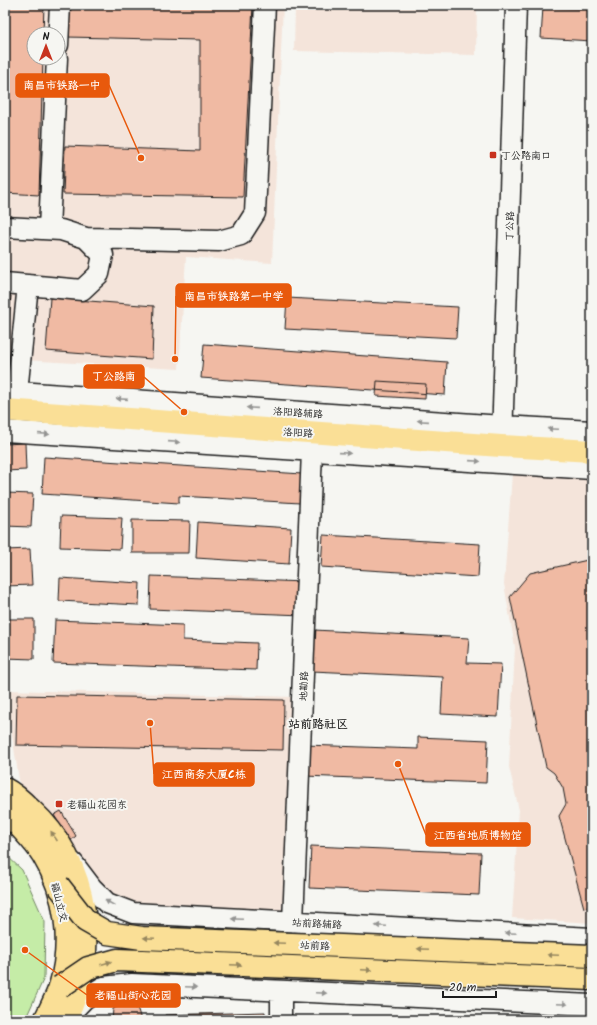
<svg xmlns="http://www.w3.org/2000/svg" width="597" height="1025" font-family="Kalam,'LXGW WenKai TC',sans-serif">
<rect width="100%" height="100%" fill="#f6f6f2"/>
<filter id="ink" filterUnits="userSpaceOnUse"><feTurbulence type="fractalNoise" baseFrequency=".025" numOctaves="2"/><feDisplacementMap in="SourceGraphic" scale="8" xChannelSelector="R" yChannelSelector="G"/><feConvolveMatrix kernelMatrix="1 2 1 2 8 2 1 2 1" color-interpolation-filters="sRGB"/></filter>
<g filter="url(#ink)">
<path fill="#f4e4da" fill-rule="evenodd" d="M5,5H283L272,263L186,257L179,369L5,359ZM34,34H58V58H34Z
M295,5H477L476,55L294,51Z
M512,474L592,480V923L512,918L519,810L509,767L515,647L504,584Z
M5,690L296,697L289,916L137,909L110,900L20,786Z"/>
<path fill="#c5eca7" stroke="#708462" d="M5,854L22,870L45,922L44,978L25,1020H5Z"/>
<path fill="#f0baa3" stroke="#1c1c1c" d="M5,5H44L43,34H34V58H43L39,195L5,193Z
M69,5H253L243,197L63,194L65,146L200,151V40L67,37Z
M543,7L592,9V41L541,38Z
M5,295L11,296L6,346H5Z
M50,298L154,306L152,359L46,351Z
M287,298L458,307L456,338L285,329Z
M204,344L447,362L445,395L201,378Z
M377,381L426,384L425,399L376,396Z
M25,443L26,470L5,471V444Z
M44,457L302,474L300,503L179,496V503L42,494Z
M5,493L33,494L31,527L5,526Z
M61,516L122,518L120,549L60,547Z
M132,520L190,521L189,553H132Z
M198,522L291,528L289,564L196,558Z
M323,535L480,544L478,577L321,567Z
M30,549L32,585L5,586V550Z
M592,559V905L584,908L559,816L566,804L563,788L554,773L546,767L510,597L530,573Z
M151,576L304,582L303,615L150,609Z
M60,578L140,583L139,605L59,601Z
M5,619H34V659L5,658Z
M55,620L183,625V640L257,643L256,670L53,663Z
M314,630L469,638L467,663L501,664L498,717L441,714L443,677L312,671Z
M17,695L284,700L283,750L16,745Z
M418,737L488,740L486,783L304,776L305,745L418,749Z
M61,811L76,836L70,841L54,815Z
M311,846L481,853L479,895L309,888Z
M125,1002L131,1003L138,1010L141,1020H112L113,1009Z
M265,1012V1020H165V1015Z"/>
<g fill="none" stroke-linecap="round" stroke-linejoin="round">
<defs>
<path id="minor" d="M58,45L60,5
M5,227L61,230L86,238L103,255L99,274L82,290L5,283
M49,229L57,58
M86,238L219,241L241,235L255,213L265,5
M5,391L502,426L592,431
M17,392L28,285
M5,431L592,469
M502,439L516,5
M73,863L92,888L107,903L133,913L592,938
M293,922L312,451
M67,1017L84,999L103,987L132,984L592,1005
M281,1020V991"/>
<path id="major" d="M5,410L501,446L592,451
M5,789C15,794 23,802 31,810C90,863 101,951 65,1020
M5,814L12,818C22,830 35,842 43,855C67,894 73,943 60,987C56,998 50,1010 45,1020"/>
</defs>
<use href="#minor" stroke="#1c1c1c" stroke-width="23"/>
<use href="#major" stroke="#1c1c1c" stroke-width="25"/>
<use href="#minor" stroke="#f6f6f2" stroke-width="20"/>
<use href="#major" stroke="#fadf96" stroke-width="22"/>
<defs>
<path id="major-bridge" d="M58,885L86,921L107,933L142,938L592,956
M60,987L88,968L117,960L592,979"/>
</defs>
<use href="#major-bridge" stroke="#1c1c1c" stroke-width="25" stroke-linecap="butt"/>
<use href="#major-bridge" stroke="#fadf96" stroke-width="22"/>
</g>
<defs><path id="oneway-solid" d="M-6-.8H1V-3.2L6.5 0L1 3.2V.8H-6Z"/></defs>
<g fill="#949492">
<use href="#oneway-solid" transform="translate(122 399) rotate(-176)"/>
<use href="#oneway-solid" transform="translate(252 408) rotate(-176)"/>
<use href="#oneway-solid" transform="translate(423 421) rotate(-176)"/>
<use href="#oneway-solid" transform="translate(553 429) rotate(-177)"/>
<use href="#oneway-solid" transform="translate(44 434) rotate(4)"/>
<use href="#oneway-solid" transform="translate(174 442) rotate(4)"/>
<use href="#oneway-solid" transform="translate(345 453) rotate(4)"/>
<use href="#oneway-solid" transform="translate(475 461) rotate(4)"/>
<use href="#oneway-solid" transform="translate(110 903) rotate(-151)"/>
<use href="#oneway-solid" transform="translate(237 919) rotate(-177)"/>
<use href="#oneway-solid" transform="translate(381 926) rotate(-177)"/>
<use href="#oneway-solid" transform="translate(511 933) rotate(-177)"/>
<use href="#oneway-solid" transform="translate(191 987) rotate(3)"/>
<use href="#oneway-solid" transform="translate(321 993) rotate(3)"/>
<use href="#oneway-solid" transform="translate(562 1004) rotate(3)"/>
</g>
<g fill="#96875f">
<use href="#oneway-solid" transform="translate(54 836) rotate(-124)"/>
<use href="#oneway-solid" transform="translate(149 938) rotate(-178)"/>
<use href="#oneway-solid" transform="translate(279 943) rotate(-178)"/>
<use href="#oneway-solid" transform="translate(423 949) rotate(-178)"/>
<use href="#oneway-solid" transform="translate(553 955) rotate(-178)"/>
<use href="#oneway-solid" transform="translate(106 963) rotate(-17)"/>
<use href="#oneway-solid" transform="translate(236 965) rotate(2)"/>
<use href="#oneway-solid" transform="translate(366 970) rotate(2)"/>
</g>
</g>
<g fill="#c8321e" stroke="#f6f6f2" stroke-width="1.5">
<rect x="489" y="151" width="8" height="8" rx="2"/>
<rect x="55" y="800" width="8" height="8" rx="2"/>
</g>
<g text-anchor="middle" stroke-width="4" stroke-linejoin="round" paint-order="stroke">
<g font-size="10" fill="#1c1c1c" stroke="#f6f6f2" text-anchor="start">
<text x="501" y="159">丁公路南口</text>
<text x="67" y="808">老福山花园东</text>
</g>
<g font-size="10" fill="#1c1c1c" stroke="#f6f6f2">
<text transform="translate(509 226) rotate(-88)" y="4">丁公路</text>
<text transform="translate(298 412) rotate(4)" y="4">洛阳路辅路</text>
<text transform="translate(298 432) rotate(4)" y="4">洛阳路</text>
<text transform="translate(303 686) rotate(-88)" y="4">地勘路</text>
<text transform="translate(60 902) rotate(76)" y="4">福山立交</text>
<text transform="translate(317 923) rotate(3)" y="4">站前路辅路</text>
<text transform="translate(315 945) rotate(2)" y="4">站前路</text>
</g>
<g font-size="12" font-weight="bold" fill="#1c1c1c" stroke="#f6f6f2">
<text x="318" y="728">站前路社区</text>
</g>
</g>
<path fill="none" stroke="#e8590c" stroke-width="1.5" d="M141 158L109 85M175 359L176 296M184 412L144 377M150 723L154 774M398 764L426 835M25 950L87 995"/>
<g fill="#e8590c" stroke="#f6f6f2" stroke-width="1.5">
<circle cx="141" cy="158" r="4"/>
<circle cx="175" cy="359" r="4"/>
<circle cx="184" cy="412" r="4"/>
<circle cx="150" cy="723" r="4"/>
<circle cx="398" cy="764" r="4"/>
<circle cx="25" cy="950" r="4"/>
</g>
<g fill="#e8590c" stroke="#e8590c" stroke-width="1.5">
<rect x="16" y="74" width="93" height="23" rx="4"/>
<rect x="176" y="284" width="115" height="23" rx="4"/>
<rect x="84" y="365" width="60" height="23" rx="4"/>
<rect x="154" y="763" width="100" height="23" rx="4"/>
<rect x="426" y="823" width="104" height="23" rx="4"/>
<rect x="87" y="984" width="93" height="23" rx="4"/>
</g>
<g font-size="11" text-anchor="middle" font-weight="bold" fill="#fff">
<text x="62" y="89">南昌市铁路一中</text>
<text x="234" y="300">南昌市铁路第一中学</text>
<text x="114" y="380">丁公路南</text>
<text x="204" y="778">江西商务大厦C栋</text>
<text x="478" y="839">江西省地质博物馆</text>
<text x="133" y="999">老福山街心花园</text>
</g>
<rect width="597" height="1025" fill="none" stroke="#f6f6f2" stroke-width="20"/>
<rect x="10" y="10" width="577" height="1005" fill="none" stroke="#1c1c1c" stroke-width="1.5" filter="url(#ink)"/>
<g transform="translate(46 46)"><circle r="19" fill="#f6f6f2" stroke="#9f9f9c"/>
<path d="M0-3L7 15L0 10L-7 15Z" fill="#c8321e"/>
<text y="-6" font-size="11" font-weight="bold" text-anchor="middle" fill="#1c1c1c">N</text>
</g>
<path d="M443 991v6h53v-6" fill="none" stroke="#1c1c1c" stroke-width="2"/>
<text x="449" y="991" font-size="12" fill="#1c1c1c" stroke="#f6f6f2" stroke-width="3" paint-order="stroke">20 m</text>
</svg>
